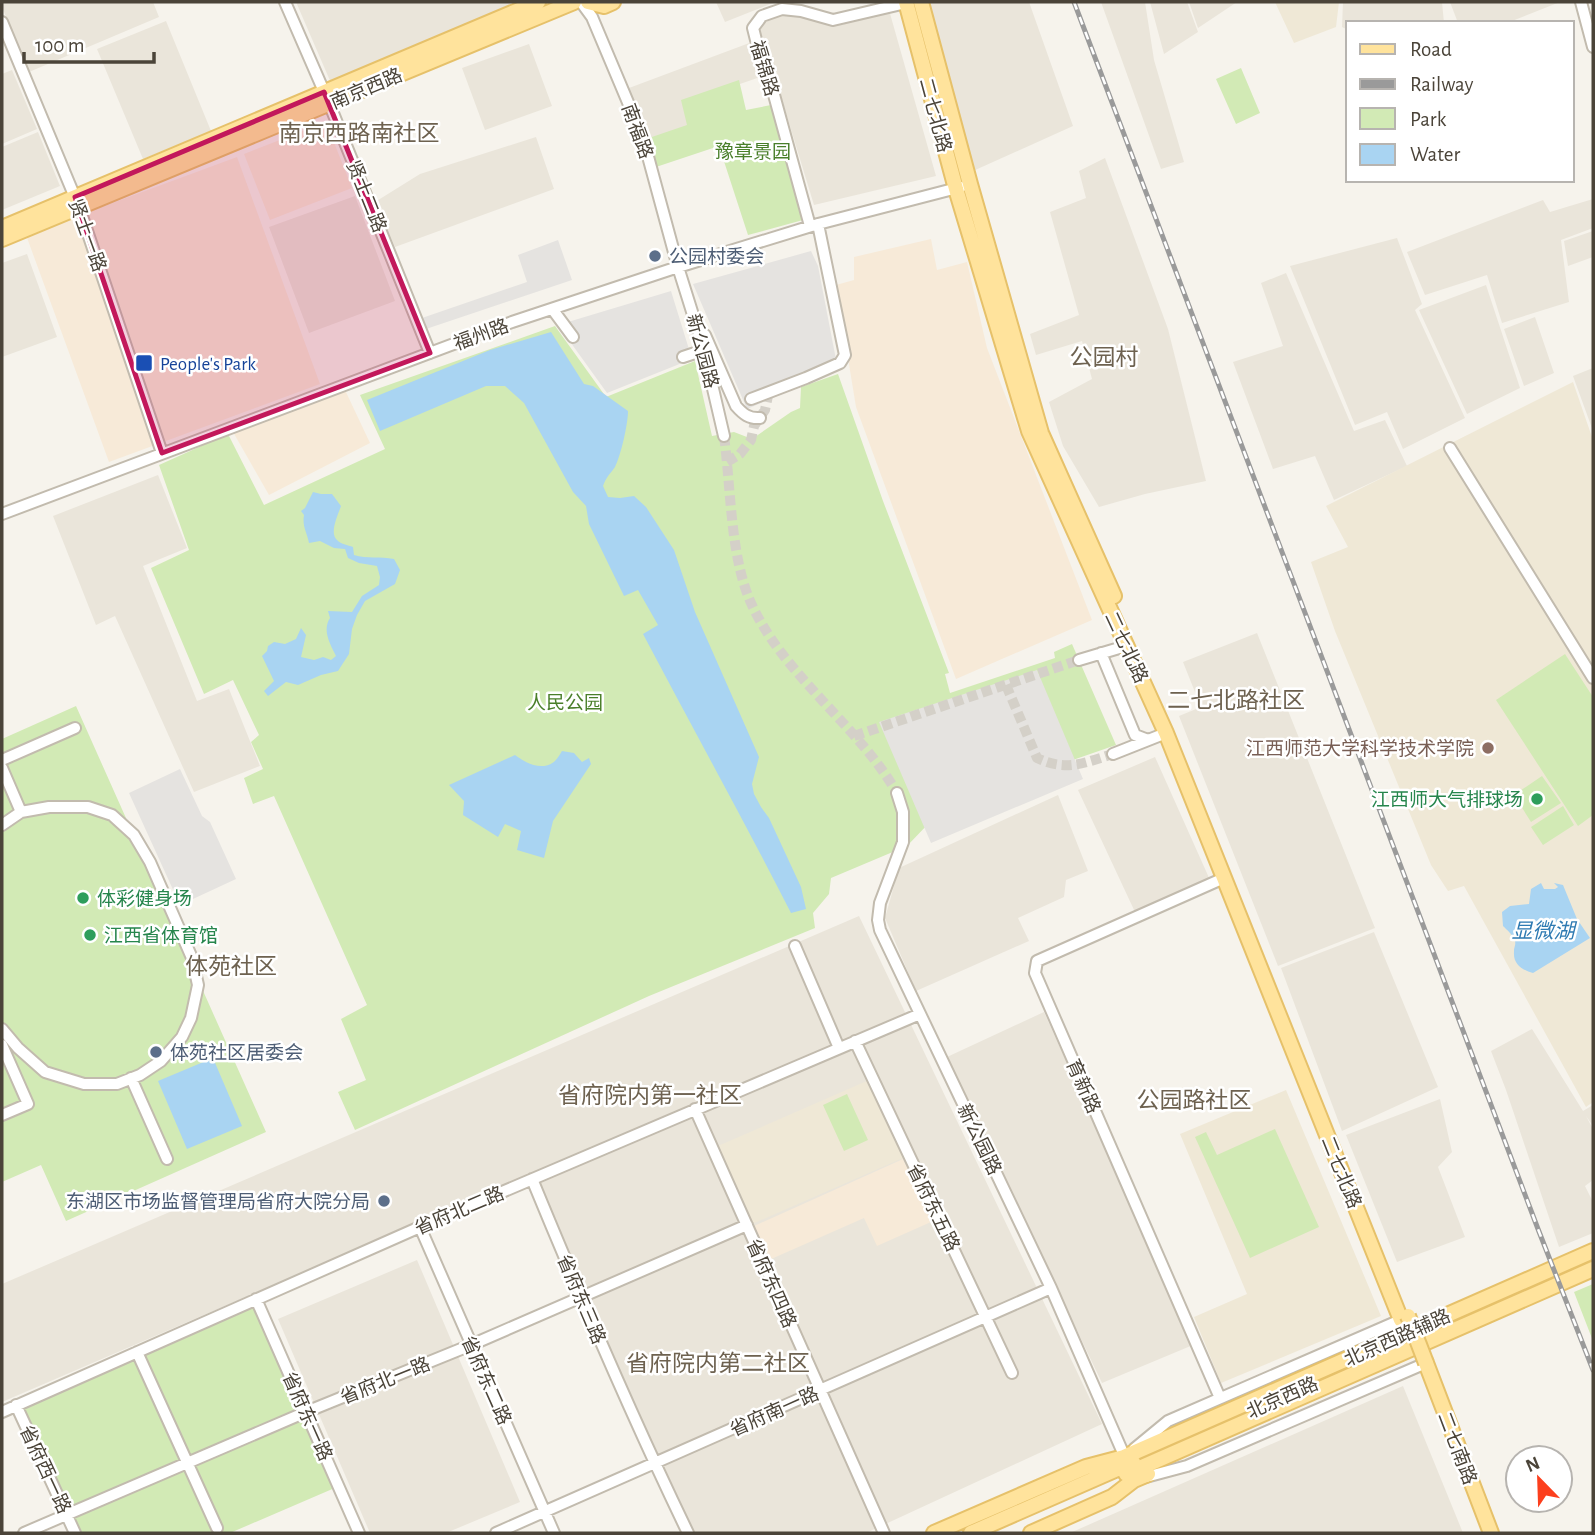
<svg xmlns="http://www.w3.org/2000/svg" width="1595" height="1535" font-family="'Alegreya Sans','Noto Sans SC',sans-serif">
<rect width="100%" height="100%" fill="#f6f3ec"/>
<path fill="#eae5da" d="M2,2H153L159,17L29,72L2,7Z
M296,2H510L512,6L331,83Z
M716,2H775L725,22Z
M927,2H1029L1073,126L973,171Z
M1101,2H1145L1154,60L1184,162L1161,169Z
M1150,2H1187L1198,32L1164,54Z
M1189,2H1237L1198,28Z
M1343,2H1442L1444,23H1348V30L1342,27Z
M1450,2H1560L1507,23H1458Z
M889,10L936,176L814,205L775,77L758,28L778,14L797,15L841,25Z
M166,21L211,131L143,159L97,49Z
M752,42L763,76L691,101L706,147L656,164L629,88Z
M529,44L552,106L485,130L462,68Z
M12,70L37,129L2,144V74Z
M38,132L60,186L2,210V147Z
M536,137L554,189L395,247L375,202L420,174Z
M1105,158L1168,329L1206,481L1145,494L1099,507L1063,446L1049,402L1092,379L1082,341L1036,355L1030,334L1079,315L1050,212L1086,198L1079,171Z
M355,196L395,301L309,333L269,227Z
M1593,199V228L1561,240L1569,302L1502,323L1487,275L1425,295L1407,252L1543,200L1550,212Z
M1593,231V257L1568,266L1564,241Z
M1397,238L1422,304L1415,310L1465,418L1403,449L1387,412L1355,425L1290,266Z
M27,254L57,337L2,357V263Z
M1286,273L1354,431L1385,420L1407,466L1334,500L1315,456L1273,469L1233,362L1283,346L1261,283Z
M1486,285L1520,388L1467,414L1419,310Z
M1535,317L1554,373L1524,386L1504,329Z
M1593,368V431L1573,376Z
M158,475L187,548L143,566L197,701L229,689L260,766L194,792L115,616L96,625L53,516Z
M1257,633L1375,928L1278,966L1179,716L1201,707L1183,662Z
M1155,757L1210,880L1135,912L1078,790Z
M1058,795L1088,871L1066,880L1064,897L1018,918L1029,941L916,991L885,918L899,868Z
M859,916L1102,1424L866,1533H690L528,1175L2,1402V1284Z
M1374,932L1438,1087L1342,1131L1281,968Z
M1044,1012L1193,1345L1102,1383L947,1057Z
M1532,1029L1583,1111L1593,1105V1126L1586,1116L1593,1129V1180L1585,1186L1593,1202V1233L1559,1247L1506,1090L1491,1051Z
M1440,1099L1452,1152L1438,1167L1465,1237L1397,1262L1346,1135Z
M417,1260L520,1502L446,1533H370L278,1319Z
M1403,1386L1463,1533H1070Z"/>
<path fill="#f7ead8" d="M326,122L352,188L270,220L244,154Z
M237,157L320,384L109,462L26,235Z
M931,239L937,270L967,262L987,348L1092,620L956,679L856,407L836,285L854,280V257Z
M345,390L370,443L269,495L233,432Z
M903,1159L931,1222L877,1246L864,1218L769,1260L754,1226Z"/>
<path fill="#efe8d6" d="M1275,2H1339L1336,27L1294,43Z
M1573,382L1593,440V1102L1586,1107L1464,886L1448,891L1431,865L1335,631L1311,562L1348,547L1326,506Z
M869,1080L903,1158L752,1224L718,1146Z
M1286,1090L1381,1316L1221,1383L1194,1317L1247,1294L1180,1134Z"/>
<path fill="#d2eab5" d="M1241,68L1260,113L1236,124L1216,79Z
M739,80L746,110L771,105L803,220L748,235L719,146L656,167L646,139L687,125L681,100Z
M555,326L606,397L695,361L712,436L734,432L752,439L791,412L800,408L801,387L838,374L883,501L949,673L945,674L950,693L1055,658L1054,652L1072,644L1116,745L1070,761L930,822L907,846L831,878L829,894L813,913L815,928L649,996L355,1130L338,1092L366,1080L341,1019L367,1005L274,796L253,804L244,778L263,769L251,742L259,735L233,680L204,694L151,568L189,550L159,465L228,434L264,505L385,449L360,395Z
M1565,654L1593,697V815L1578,826L1496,700Z
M76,706L266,1132L66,1221L41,1165L2,1182V739Z
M1542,776L1561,803L1531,822L1514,795Z
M1563,806L1574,825L1543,845L1531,827Z
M847,1094L868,1140L844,1151L823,1105Z
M1275,1129L1319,1227L1250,1258L1195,1137L1206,1132L1217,1155Z
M1593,1284V1341L1574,1292Z
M255,1303L337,1487L230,1533H79L23,1408Z"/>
<path fill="#e5e3e0" d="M558,240L572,280L426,329L422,318L527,282L518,255Z
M811,251L818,266L838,370L747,409L693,284Z
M671,291L692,359L607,393L558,325Z
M1037,670L1083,779L931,843L879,722Z
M180,769L202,816L210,822L236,879L180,905L129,793Z"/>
<path fill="#a9d4f2" d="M551,332L584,384L593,386L628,411C628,424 621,455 615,467C610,474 606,477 603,486L608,497L620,498L634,496L646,507L674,550L695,612L759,757L752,784L754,794L761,807L769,818L801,887L806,909L791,913C743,819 692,727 643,634L658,625L638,590L624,596L589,524L586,506L573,492L524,403L505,386H486L380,431L367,400L490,350Z
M313,492L321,494H332L341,506C338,515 329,533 337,540C340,544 348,545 353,547L354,555C367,559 380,556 394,559L400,570L395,584L365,601L357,615L352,629L349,654L338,671L321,675L298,685L286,682L268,696L264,691L274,681L262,656L267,651L268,646L274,642L285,644L296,639L301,628L306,635L301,657L314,660L323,657L331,660L336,656C330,644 322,630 330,618L328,611L352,612L362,596L379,585L380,577L377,566L359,563L348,558L345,549L334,548L320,541L309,543C307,532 302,527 304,515L301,511L305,508Z
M562,751L574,753L582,762L589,758L591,764L553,821L544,858L517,850L521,831L505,824L498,837L463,815L464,801L449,785L515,755C526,763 542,772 555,761C558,758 560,754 562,751Z
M1541,883L1544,889H1555L1558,887L1554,883L1563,885L1577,919L1590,938L1533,973C1522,970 1513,964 1514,952C1514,946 1516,946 1515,940C1513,935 1507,930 1503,926L1502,912L1510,906L1529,904L1531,889Z
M213,1058L242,1126L187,1149L158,1081Z"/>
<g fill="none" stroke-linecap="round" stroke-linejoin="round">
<path stroke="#d4d0c8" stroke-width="10" stroke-dasharray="10 5" stroke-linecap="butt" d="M724,436C731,487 730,556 751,603C784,676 858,725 897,793
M727,462L740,454L751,440L754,426L765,410L769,391
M1006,685L1037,758C1067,772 1083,763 1113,754
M854,736L1079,660"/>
<defs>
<path id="minor" d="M285,2L329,103L430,353
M581,2L592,17L643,138L678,267L704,350L724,436
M1581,2L1593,47
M2,22L79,207L162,453
M810,226L762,51L756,40L753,28L762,16L782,9L801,11L833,20L906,3
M553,310L573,337
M705,335L736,406C743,414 749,419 760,418
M683,357L704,350
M751,399L806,378L840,363L845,355L818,224
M1450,448L1593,678
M2,514L512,322L678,267L818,224L961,187
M1101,653L1135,735L1148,740
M1079,660L1126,646
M1113,754L1166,733
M2,760L75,728
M2,768L21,812
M897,793L903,812V842L880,903L878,920L880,930L1051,1288L1127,1462
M2,825L21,812L49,807H88L112,815L134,835L150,862L192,958L198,985L191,1018L182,1037L161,1061L140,1075L117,1084H84L45,1072L18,1048L2,1029
M795,946L839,1048
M855,1041L1012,1373
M2,1045L28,1104L2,1115
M131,1078L167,1159
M695,1109L884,1533
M532,1179C581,1298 632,1417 688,1533
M420,1227L554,1533
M256,1299L359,1533
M137,1352L217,1528
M1220,1398L1035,973L1037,961L1224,878
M16,1405L75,1533
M2,1412L420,1227L920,1014
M1134,1449L1168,1421L1405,1318
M1142,1478L1187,1466L1426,1363
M24,1533L306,1412L471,1345L747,1225
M496,1533L1051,1288"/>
<path id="major" d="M588,2L604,6L613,2
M906,2L956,189L1029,431L1166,733L1401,1320
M921,2L970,184L1041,433L1114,596
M2,228L538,2
M2,239L574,2
M1426,1363L1491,1533
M1126,1474L1593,1269
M934,1533L1086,1467L1124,1457L1593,1251
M971,1533L1133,1462
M1031,1533L1112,1497L1134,1480L1148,1474"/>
</defs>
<use href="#minor" stroke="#c2bbae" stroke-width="14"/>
<use href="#major" stroke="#e6c16a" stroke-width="18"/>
<use href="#minor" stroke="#fff" stroke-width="10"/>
<use href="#major" stroke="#ffe39c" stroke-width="14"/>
<defs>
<path id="rail" d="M1074,2L1538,1229L1593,1370"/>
</defs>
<use href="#rail" stroke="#9a9a9a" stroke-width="5"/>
<use href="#rail" stroke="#fff" stroke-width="2.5" stroke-dasharray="8" stroke-linecap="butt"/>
<defs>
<path id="major-bridge" d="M1408,1316L1426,1363"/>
</defs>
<use href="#major-bridge" stroke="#e6c16a" stroke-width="18" stroke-linecap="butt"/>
<use href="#major-bridge" stroke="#ffe39c" stroke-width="14"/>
</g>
<path fill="#c2185b" fill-opacity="0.2" stroke="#c2185b" stroke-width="5" stroke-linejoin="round" d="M324,92L430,353L162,453L75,197Z"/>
<g fill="#5c6f8a" stroke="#fff" stroke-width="2.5">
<circle cx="655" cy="256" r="7"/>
<circle cx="156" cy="1052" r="7"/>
<circle cx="384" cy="1201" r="7"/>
</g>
<rect fill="#1a4fb4" stroke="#fff" stroke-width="2.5" x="135" y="354" width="18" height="18" rx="3.5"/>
<circle fill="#8d6e63" stroke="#fff" stroke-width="2.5" cx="1488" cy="748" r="7"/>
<g fill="#2e9e5b" stroke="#fff" stroke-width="2.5">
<circle cx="1537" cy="799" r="7"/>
<circle cx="83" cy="898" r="7"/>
<circle cx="90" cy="935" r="7"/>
</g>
<g text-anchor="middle" stroke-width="5" stroke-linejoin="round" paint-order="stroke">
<g font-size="19" fill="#4b4439" stroke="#fff">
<text transform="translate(765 68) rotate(73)" y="7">福锦路</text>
<text transform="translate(366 88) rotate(-23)" y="7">南京西路</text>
<text transform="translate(936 115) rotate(75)" y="7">二七北路</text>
<text transform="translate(638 131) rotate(70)" y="7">南福路</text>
<text transform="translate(367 196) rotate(68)" y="7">贤士二路</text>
<text transform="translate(88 235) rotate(70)" y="7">贤士一路</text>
<text transform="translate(481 334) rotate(-20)" y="7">福州路</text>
<text transform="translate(703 351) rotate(75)" y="7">新公园路</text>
<text transform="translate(1127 647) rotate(65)" y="7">二七北路</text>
<text transform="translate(1084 1086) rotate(66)" y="7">育新路</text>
<text transform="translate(980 1139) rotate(64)" y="7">新公园路</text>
<text transform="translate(1342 1172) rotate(68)" y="7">二七北路</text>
<text transform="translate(934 1207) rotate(64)" y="7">省府东五路</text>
<text transform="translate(459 1210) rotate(-23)" y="7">省府北二路</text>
<text transform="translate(772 1283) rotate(66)" y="7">省府东四路</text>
<text transform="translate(582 1299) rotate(67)" y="7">省府东三路</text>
<text transform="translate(1397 1337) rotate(-24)" y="7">北京西路辅路</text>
<text transform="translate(385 1380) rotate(-22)" y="7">省府北一路</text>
<text transform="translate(487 1380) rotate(66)" y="7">省府东二路</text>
<text transform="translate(1282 1397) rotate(-24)" y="7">北京西路</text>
<text transform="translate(774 1411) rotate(-24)" y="7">省府南一路</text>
<text transform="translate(308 1416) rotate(66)" y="7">省府东一路</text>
<text transform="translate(1458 1448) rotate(69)" y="7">二七南路</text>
<text transform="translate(46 1469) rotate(65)" y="7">省府西一路</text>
</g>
<g font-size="19" fill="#4a7f2a" stroke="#fff">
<text x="753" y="158">豫章景园</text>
<text x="565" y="709">人民公园</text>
</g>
<g font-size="19" fill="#4e5e75" stroke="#fff" text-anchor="start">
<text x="669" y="263">公园村委会</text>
<text x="170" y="1059">体苑社区居委会</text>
<text x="370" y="1208" text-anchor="end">东湖区市场监督管理局省府大院分局</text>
</g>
<g font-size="19" fill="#164399" stroke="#fff" text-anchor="start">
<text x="160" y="370">People's Park</text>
</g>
<g font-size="19" fill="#785e54" stroke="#fff" text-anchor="end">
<text x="1474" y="755">江西师范大学科学技术学院</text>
</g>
<g font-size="19" fill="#27864d" stroke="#fff" text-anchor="start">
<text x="1523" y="806" text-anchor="end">江西师大气排球场</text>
<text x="97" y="905">体彩健身场</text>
<text x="104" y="942">江西省体育馆</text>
</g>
<g font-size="21" font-style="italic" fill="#2e7ab2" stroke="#fff">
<text x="1543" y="938">显微湖</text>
</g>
<g font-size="23" fill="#6e6250" stroke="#fff">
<text x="359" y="141">南京西路南社区</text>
<text x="1104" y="365">公园村</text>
<text x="1236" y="708">二七北路社区</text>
<text x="231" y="974">体苑社区</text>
<text x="650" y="1103">省府院内第一社区</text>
<text x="1194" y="1108">公园路社区</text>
<text x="718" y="1371">省府院内第二社区</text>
</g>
</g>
<rect width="1595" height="1535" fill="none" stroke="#4b4439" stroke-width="7"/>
<rect x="1346" y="21" width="228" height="161" fill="#ffffff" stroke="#b7b4b0" stroke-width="2"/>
<rect x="1360" y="44" width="35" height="10" fill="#ffe39c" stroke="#b7b4b0" stroke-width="2"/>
<text x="1410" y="56" font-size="21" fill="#4b4439">Road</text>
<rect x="1360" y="79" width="35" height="10" fill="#9a9a9a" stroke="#b7b4b0" stroke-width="2"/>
<text x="1410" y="91" font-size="21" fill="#4b4439">Railway</text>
<rect x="1360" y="108" width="35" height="21" fill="#d2eab5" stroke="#b7b4b0" stroke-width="2"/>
<text x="1410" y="126" font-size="21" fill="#4b4439">Park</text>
<rect x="1360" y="144" width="35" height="21" fill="#a9d4f2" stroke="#b7b4b0" stroke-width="2"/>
<text x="1410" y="161" font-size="21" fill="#4b4439">Water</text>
<g transform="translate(1539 1479) rotate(337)"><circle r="33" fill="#ffffff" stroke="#b7b4b0" stroke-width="2"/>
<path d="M0-5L12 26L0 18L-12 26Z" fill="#fc3f1d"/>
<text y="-10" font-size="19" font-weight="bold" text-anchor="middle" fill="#4b4439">N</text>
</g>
<path d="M24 52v10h130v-10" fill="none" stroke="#4b4439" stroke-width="3.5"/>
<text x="35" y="52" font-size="21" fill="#4b4439" stroke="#ffffff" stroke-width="5" paint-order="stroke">100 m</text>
</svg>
